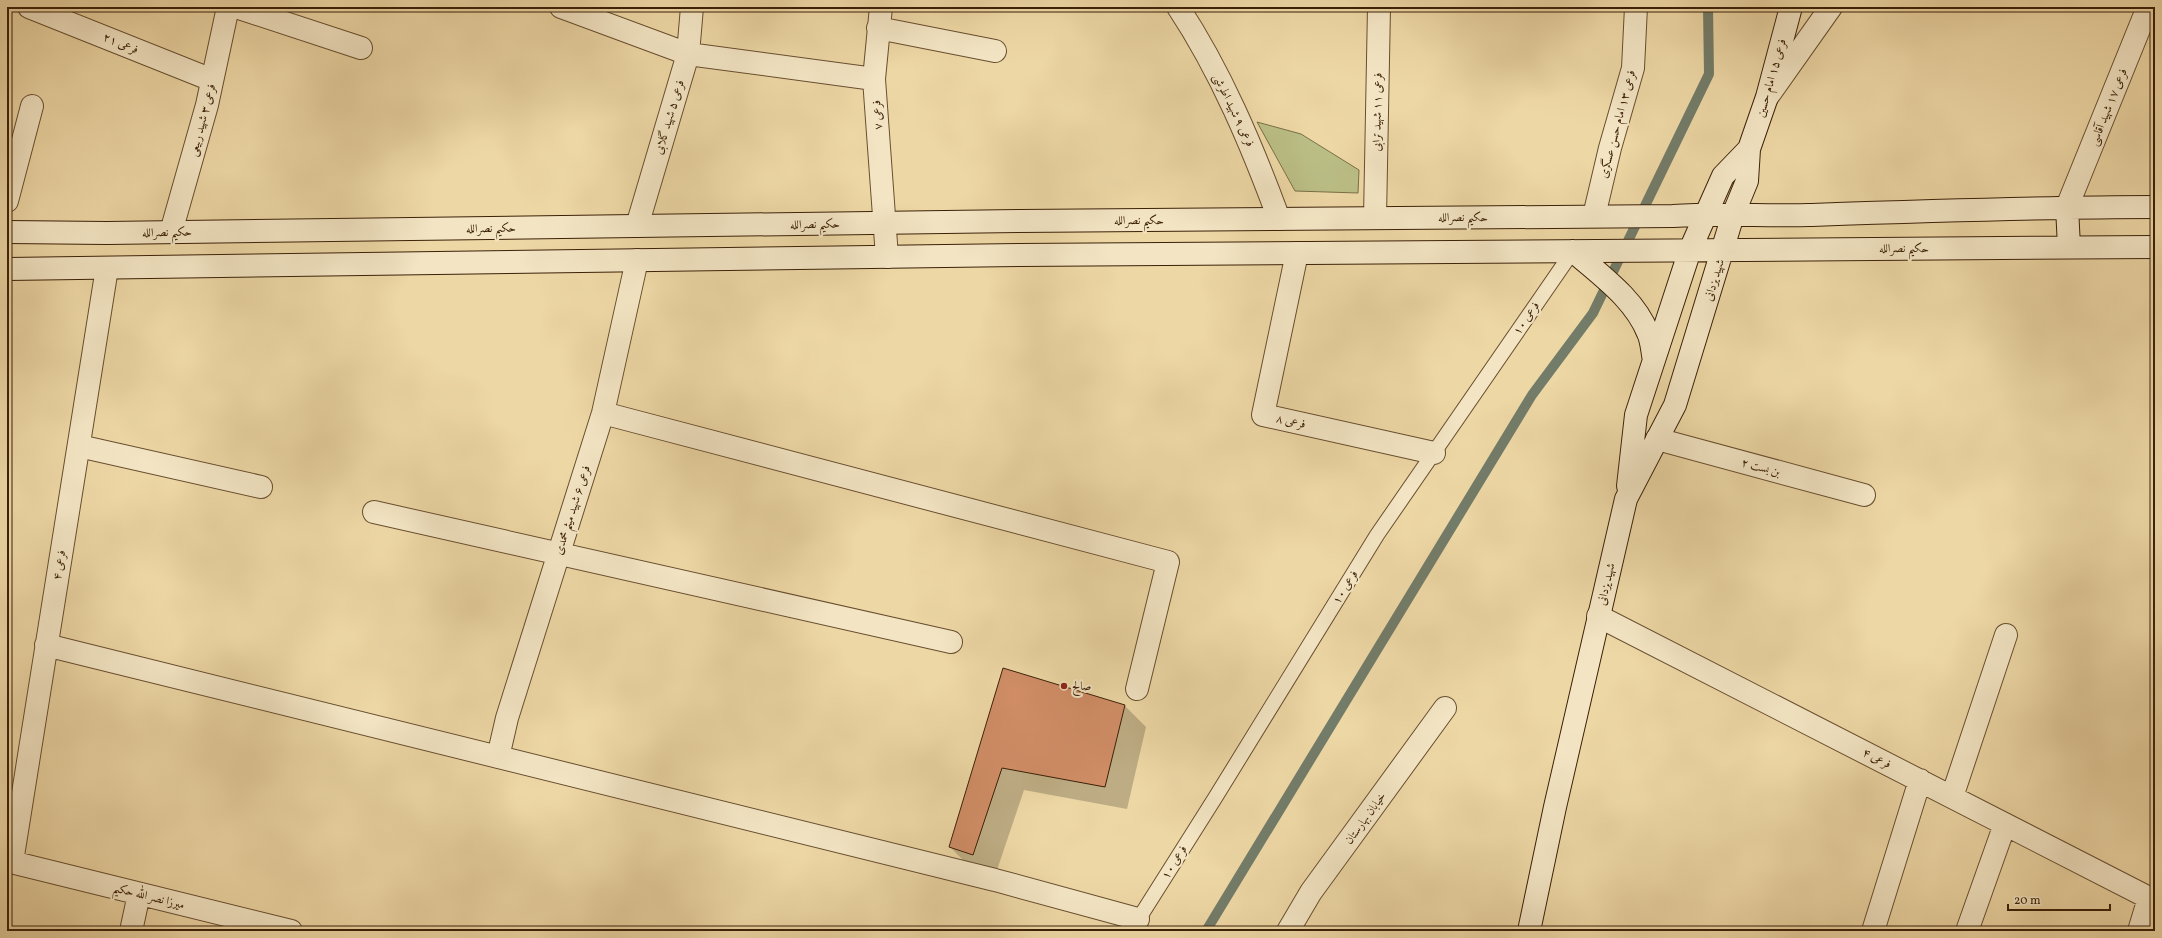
<svg xmlns="http://www.w3.org/2000/svg" width="2162" height="938" font-family="Vollkorn,Amiri,serif">
<rect width="100%" height="100%" fill="#edd7a5"/>
<filter id="stains"><feTurbulence type="fractalNoise" baseFrequency=".005" numOctaves="4"/><feColorMatrix values="0 0 0 0 .2 0 0 0 0 .09 0 0 0 0 .02 0 0 0 .5 -.17"/></filter>
<radialGradient id="worn" r=".72"><stop offset=".6" stop-color="#630" stop-opacity="0"/><stop offset="1" stop-color="#630" stop-opacity=".3"/></radialGradient>
<path fill="#babe85" stroke="#7a6f46" d="M1257,122L1301,134L1359,170L1358,193L1295,191Z"/>
<path fill="#0003" d="M1004,669L1124,705L1146,727L1127,809L1024,790L995,876L972,869L950,847Z"/>
<g fill="none" stroke-linecap="round" stroke-linejoin="round">
<path stroke="#737c69" stroke-width="10" d="M1206,931L1532,395L1593,313L1709,74L1708,7"/>
</g>
<path fill="#d08d66" stroke="#3b2008" d="M1003,668L1125,705L1105,787L1002,768L973,855L949,847Z"/>
<g fill="none" stroke-linecap="round" stroke-linejoin="round">
<defs>
<path id="lane" d="M1131,931L1215,798L1377,535L1573,251"/>
<path id="street" d="M29,7L212,80
M236,7L361,48
M561,7L688,54L874,79
M881,7L874,79L887,257
M1178,7C1221,72 1252,146 1279,219
M878,28L995,51
M1768,96L1831,7
M7,201L32,106
M2067,207L2148,7
M1594,216L1610,148L1633,68L1636,7
M1375,218L1379,7
M637,226L688,54L692,7
M171,232L207,105L228,7
M1297,253L1263,415L1434,453
M603,413L1168,562L1137,689
M1657,439L1864,495
M79,446L261,487
M374,512L951,642
M1598,616L2155,901
M46,645L995,880L1138,919
M498,757L507,718L603,413L637,260
M1952,797L2006,635
M7,861L291,931
M12,862L107,268
M131,931L139,894
M1288,931L1311,892L1445,708
M1873,931L1920,780
M1967,931L2005,824
M2139,931L2149,898"/>
<path id="secondary" d="M2067,207L2069,247
M7,232L107,233L1019,221L1673,216C1718,213 1764,216 1809,215C1925,211 2040,207 2155,207
M1573,251C1600,275 1634,298 1648,333C1652,341 1652,352 1654,360
M7,269L1019,255L2155,247
M1628,486L1636,415L1690,250L1723,176L1749,149
M1529,931L1555,807L1626,499L1675,405L1733,215L1747,181L1749,149L1767,97L1791,7"/>
</defs>
<use href="#lane" stroke="#684e2f" stroke-width="16"/>
<use href="#street" stroke="#684e2f" stroke-width="24"/>
<use href="#secondary" stroke="#3b2008" stroke-width="24"/>
<use href="#lane" stroke="#f3e5c4" stroke-width="14"/>
<use href="#street" stroke="#f3e5c4" stroke-width="22"/>
<use href="#secondary" stroke="#f3e5c4" stroke-width="22"/>
</g>
<circle fill="#8f2418" stroke="#f3e5c4" stroke-width="1.5" cx="1064" cy="686" r="4"/>
<g text-anchor="middle" stroke-width="4" stroke-linejoin="round" paint-order="stroke">
<g font-size="12" fill="#3b2008" stroke="#f3e5c4">
<text transform="translate(121 43) rotate(22)" y="4">فرعی ۲۱</text>
<text transform="translate(1771 78) rotate(-74)" y="4">فرعی ۱۵ امام حسین</text>
<text transform="translate(2108 107) rotate(-68)" y="4">فرعی ۱۷ شهید آقاسی</text>
<text transform="translate(1234 110) rotate(64)" y="4">فرعی ۹ شهید اطرشی</text>
<text transform="translate(1377 112) rotate(-89)" y="4">فرعی ۱۱ شهید ترابی</text>
<text transform="translate(877 115) rotate(-94)" y="4">فرعی ۷</text>
<text transform="translate(669 117) rotate(-73)" y="4">فرعی ۵ شهید گلابی</text>
<text transform="translate(202 120) rotate(-75)" y="4">فرعی ۳ شهید ربیعی</text>
<text transform="translate(1617 124) rotate(-75)" y="4">فرعی ۱۳ امام حسن عسگری</text>
<text x="1463" y="221">حکیم نصرالله</text>
<text x="1139" y="224">حکیم نصرالله</text>
<text transform="translate(815 224) rotate(-1)" y="4">حکیم نصرالله</text>
<text transform="translate(491 228) rotate(-1)" y="4">حکیم نصرالله</text>
<text transform="translate(167 232) rotate(-1)" y="4">حکیم نصرالله</text>
<text x="1904" y="252">حکیم نصرالله</text>
<text transform="translate(1714 280) rotate(-73)" y="4">شهید یزدانی</text>
<text transform="translate(1526 318) rotate(-55)" y="4">فرعی ۱۰</text>
<text transform="translate(1291 421) rotate(12)" y="4">فرعی ۸</text>
<text transform="translate(1761 467) rotate(15)" y="4">بن بست ۲</text>
<text transform="translate(572 510) rotate(-72)" y="4">فرعی ۶ شهید میثم محمدی</text>
<text transform="translate(59 565) rotate(-81)" y="4">فرعی ۴</text>
<text transform="translate(1606 584) rotate(-77)" y="4">شهید یزدانی</text>
<text transform="translate(1345 587) rotate(-58)" y="4">فرعی ۱۰</text>
<text transform="translate(1877 758) rotate(27)" y="4">فرعی ۴</text>
<text transform="translate(1365 818) rotate(-54)" y="4">خیابان بهارستان</text>
<text transform="translate(1174 862) rotate(-58)" y="4">فرعی ۱۰</text>
<text transform="translate(149 896) rotate(14)" y="4">میرزا نصر الله حکیم</text>
</g>
<g font-size="12" fill="#3b2008" stroke="#f3e5c4" text-anchor="start">
<text x="1072" y="690">صالح</text>
</g>
</g>
<rect width="2162" height="938" fill="none" stroke="#edd7a5" stroke-width="24"/>
<rect x="8" y="8" width="2146" height="922" fill="none" stroke="#3b2008" stroke-width="2"/>
<rect x="12" y="12" width="2138" height="914" fill="none" stroke="#3b2008"/>
<path d="M2008 904v6h102v-6" fill="none" stroke="#3b2008" stroke-width="2"/>
<text x="2014" y="904" font-size="12" fill="#3b2008" stroke="#f3e5c4" stroke-width="3" paint-order="stroke">20 m</text>
<rect width="100%" height="100%" filter="url(#stains)"/>
<rect width="100%" height="100%" fill="url(#worn)"/>
</svg>
